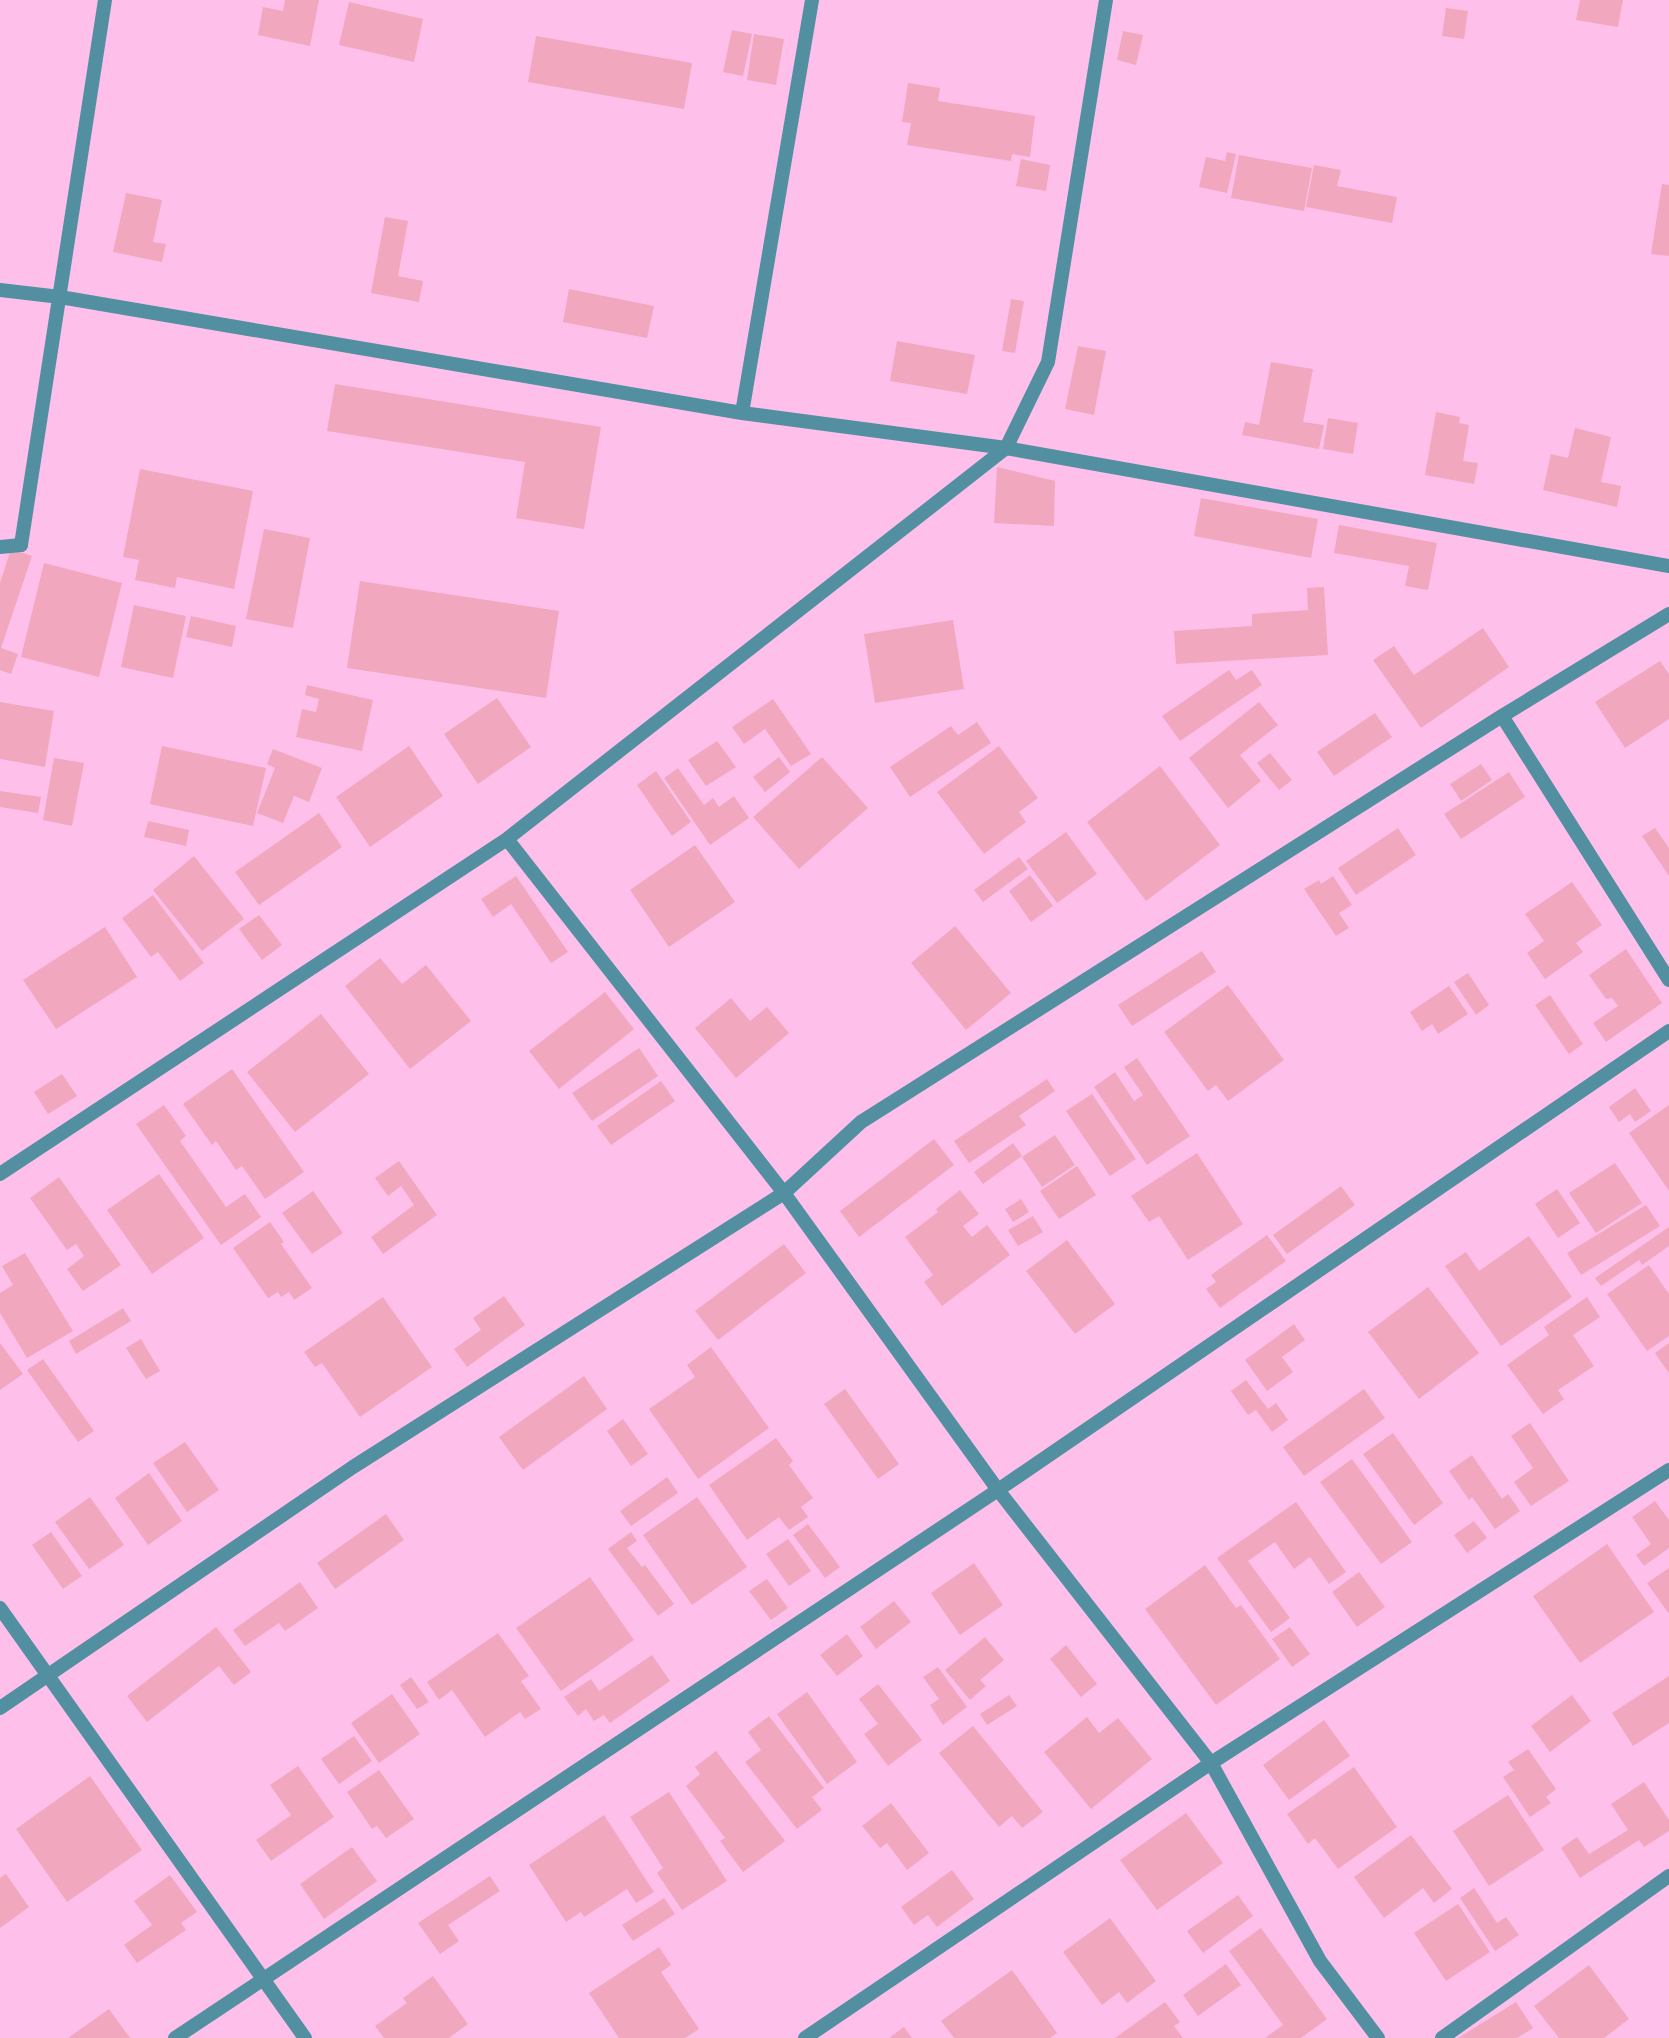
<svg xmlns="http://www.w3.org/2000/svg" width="1669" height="2038" font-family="'Titillium Web',sans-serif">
<rect width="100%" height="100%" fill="#fec0ea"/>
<path fill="#f1a7be" d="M285,0H319L310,46L258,35L263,7L283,11Z
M1580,0H1623L1618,27L1576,20Z
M349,2L423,19L414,62L339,45Z
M1446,8L1468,11L1464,39L1442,36Z
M732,30L752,34L743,76L723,72Z
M1123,31L1143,35L1136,65L1117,60Z
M754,34L784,39L776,85L747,80Z
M536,36L692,63L684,109L528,82Z
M908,83L940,88L938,101L1035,116L1030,157L1012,154L1011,161L907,145L911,123L902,122Z
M1227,152L1236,154L1227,193L1199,187L1206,157L1225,161Z
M1239,155L1312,168L1304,211L1231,198Z
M1021,159L1050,165L1046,191L1016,186Z
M1314,165L1341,170L1337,186L1397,197L1392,223L1306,207Z
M1662,184L1669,185V256L1651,254Z
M126,193L162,200L153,242L166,244L162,262L113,252Z
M385,217L408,221L398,276L423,281L419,302L371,293Z
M569,289L654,306L647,338L563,322Z
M1011,299L1024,301L1015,353L1002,351Z
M897,341L975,355L967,394L890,381Z
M1078,346L1106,351L1094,415L1065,409Z
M1271,362L1313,369L1303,422L1324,425L1319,449L1242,435L1245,422L1259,425Z
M335,384L601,427L584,529L516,518L525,462L327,431Z
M1436,412L1460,417L1459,423L1469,425L1463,461L1478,463L1474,484L1425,475Z
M1328,418L1358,423L1353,454L1323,449Z
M1575,428L1611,437L1601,482L1621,486L1617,507L1543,490L1551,454L1568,458Z
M997,467L1055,481L1054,526L994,523Z
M140,469L253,491L234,589L177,577L175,588L135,580L139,560L123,557Z
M1201,498L1318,519L1311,558L1194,536Z
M1339,525L1437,543L1428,590L1405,586L1409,566L1334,553Z
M264,529L310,538L293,628L246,619Z
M11,549L32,556L1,648L18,654L11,674L0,670V583Z
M44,563L122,583L99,677L21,657Z
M360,581L559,611L546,698L347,668Z
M1324,587L1328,655L1176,664L1174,631L1252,626V614L1308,610L1307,588Z
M134,605L186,616L173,678L121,667Z
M191,616L236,626L232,647L186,637Z
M953,620L964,689L875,703L864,634Z
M1483,628L1509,667L1421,728L1373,660L1394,646L1414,675Z
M1660,661L1669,674V719L1625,748L1595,702Z
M1229,670L1236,680L1252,670L1262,685L1180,741L1162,716Z
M307,685L373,700L362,751L296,737L302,709L316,712L319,699L305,695Z
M497,698L531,747L478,784L444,734Z
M773,699L811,754L791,766L765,729L744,744L732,727Z
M0,702L54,711L45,767L0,759Z
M1259,702L1278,725L1240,755L1261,781L1228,808L1189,758Z
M1375,713L1392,737L1334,776L1317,752Z
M977,722L991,743L910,797L890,767L951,726L958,735Z
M717,741L736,767L706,786L688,760Z
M162,746L266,768L253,826L150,804Z
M409,746L443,796L370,847L336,797Z
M999,746L1038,798L1019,812L1026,822L984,854L937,792Z
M273,749L322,768L309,802L294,796L283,823L257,813L275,768L267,764Z
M1270,753L1292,780L1279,790L1257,763Z
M779,757L790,772L765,792L753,777Z
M822,757L868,808L799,869L753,817Z
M54,758L84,763L72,826L43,820Z
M1481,764L1492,780L1461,801L1450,784Z
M1160,766L1220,845L1146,901L1087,822Z
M678,768L704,805L713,798L719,807L734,796L749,818L710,845L664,778Z
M656,771L691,822L672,836L637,785Z
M1509,772L1525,797L1461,839L1444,814Z
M0,791L41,797L38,813L0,807Z
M319,813L342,847L259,905L235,872Z
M148,821L189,830L186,846L144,837Z
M1398,828L1416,855L1356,895L1338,868Z
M1655,828L1669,848V876L1642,836Z
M1066,832L1097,874L1057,903L1026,861Z
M695,845L735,902L669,947L630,890Z
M194,856L244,919L202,951L153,890Z
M1019,857L1028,869L983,902L974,890Z
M1030,875L1053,906L1031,922L1009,891Z
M516,876L568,952L551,963L511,904L493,917L481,899Z
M1333,876L1352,905L1339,913L1349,928L1336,936L1304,889L1319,880L1321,884Z
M1572,882L1602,925L1576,943L1583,952L1545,979L1527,953L1544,941L1525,914Z
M153,895L204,963L180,981L158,952L151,957L122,918Z
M259,915L282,945L262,960L239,929Z
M955,926L1011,993L966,1030L911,963Z
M105,927L137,977L56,1029L23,980Z
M1626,949L1662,1003L1606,1042L1593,1023L1618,1006L1612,998L1606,999L1589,975Z
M1202,951L1216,972L1132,1026L1118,1005Z
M380,958L402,984L426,965L471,1021L410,1069L345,986Z
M1468,973L1489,1005L1476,1015L1454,982Z
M1228,985L1284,1060L1228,1101L1216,1085L1208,1091L1164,1032Z
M1449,986L1468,1014L1438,1034L1432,1024L1422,1031L1410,1012Z
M605,992L634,1029L559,1089L529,1051Z
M1550,995L1583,1044L1569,1054L1535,1005Z
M731,998L750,1021L767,1007L789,1033L736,1078L695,1028Z
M321,1014L369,1074L295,1132L247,1072Z
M639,1048L658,1076L592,1121L572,1093Z
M1137,1058L1190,1136L1147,1165L1094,1087L1115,1072L1134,1101L1143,1095L1124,1067Z
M232,1069L304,1172L265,1199L242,1166L236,1170L216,1141L212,1145L183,1104Z
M62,1074L77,1096L48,1114L34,1092Z
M1047,1079L1055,1091L1019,1116L1026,1125L969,1163L954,1141Z
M661,1081L675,1101L611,1145L597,1126Z
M1635,1088L1651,1111L1635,1122L1630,1114L1619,1122L1609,1107Z
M1092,1094L1136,1159L1110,1176L1066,1111Z
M164,1105L186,1136L180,1141L226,1207L245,1194L261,1217L221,1245L136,1124Z
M1669,1105V1191L1629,1133Z
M1055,1135L1075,1165L1042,1187L1022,1157Z
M934,1139L954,1165L859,1237L840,1211Z
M1013,1143L1022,1156L983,1184L974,1172Z
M1197,1153L1243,1224L1188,1260L1159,1216L1149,1222L1131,1196Z
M399,1161L437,1215L383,1254L371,1237L414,1205L401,1186L388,1196L375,1178Z
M1615,1163L1642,1203L1596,1233L1569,1193Z
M1077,1166L1096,1195L1059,1219L1040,1191Z
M159,1174L204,1238L152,1274L107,1210Z
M59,1177L121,1265L83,1291L67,1269L84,1256L76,1244L67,1250L30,1198Z
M1341,1186L1355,1205L1287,1254L1273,1235Z
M1557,1189L1580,1223L1558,1238L1535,1204Z
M960,1190L979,1214L963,1226L972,1237L987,1225L1010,1255L942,1306L924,1282L933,1275L905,1237L938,1212L936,1209Z
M313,1191L343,1233L312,1254L282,1213Z
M1021,1199L1029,1212L1013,1222L1005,1209Z
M1646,1205L1660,1226L1581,1275L1567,1253Z
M1033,1216L1043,1232L1018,1246L1008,1230Z
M270,1222L284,1242L281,1244L312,1288L294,1300L289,1292L281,1297L278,1292L268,1298L233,1248Z
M1669,1227V1246L1642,1265L1639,1260L1601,1286L1595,1278Z
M1267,1235L1286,1261L1220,1308L1206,1289L1216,1282L1211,1275Z
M1529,1236L1572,1297L1501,1346L1445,1266L1466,1252L1479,1271Z
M1067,1240L1115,1304L1075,1334L1026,1271Z
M784,1244L806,1273L718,1340L695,1311Z
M25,1253L73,1331L27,1358L0,1313V1293L13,1285L2,1266Z
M1649,1265L1669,1294V1336L1647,1351L1607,1294Z
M1428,1287L1479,1353L1419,1399L1368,1332Z
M504,1296L525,1325L467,1367L454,1349L481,1330L473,1318Z
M383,1297L432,1367L360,1417L322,1363L315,1367L304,1352Z
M1587,1297L1600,1317L1573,1335L1594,1366L1558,1390L1564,1399L1543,1414L1507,1365L1549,1335L1544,1327Z
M123,1308L131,1321L76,1354L69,1341Z
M1294,1324L1305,1340L1282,1357L1293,1372L1267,1391L1245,1360Z
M141,1339L160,1371L146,1379L126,1348Z
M0,1343L23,1374L0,1390Z
M1669,1343V1373L1655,1353Z
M711,1347L769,1428L698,1479L649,1409L695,1377L687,1365Z
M43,1359L94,1431L78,1442L27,1370Z
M584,1376L607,1409L523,1470L499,1437Z
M1246,1380L1268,1409L1276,1403L1288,1420L1272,1432L1256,1410L1248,1415L1231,1391Z
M845,1389L899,1464L878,1479L824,1404Z
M1364,1389L1385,1418L1304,1476L1283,1447Z
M623,1419L648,1454L631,1466L607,1431Z
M1530,1423L1569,1481L1531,1506L1514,1482L1533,1468L1511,1436Z
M1393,1433L1443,1503L1414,1525L1363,1454Z
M776,1438L793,1461L789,1465L813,1498L801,1507L808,1517L789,1530L779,1517L747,1540L709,1485Z
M185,1442L219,1490L187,1512L153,1463Z
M1472,1455L1502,1499L1508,1494L1520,1511L1495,1529L1472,1497L1469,1500L1449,1471Z
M1352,1459L1412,1542L1381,1564L1320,1482Z
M149,1473L182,1521L148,1545L115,1498Z
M667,1477L678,1493L631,1526L620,1511Z
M90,1497L124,1545L89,1569L55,1522Z
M697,1497L747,1567L692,1605L643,1535Z
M1655,1501L1669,1520V1548L1644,1566L1636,1555L1651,1544L1632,1517Z
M1296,1502L1346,1572L1329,1584L1310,1557L1294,1569L1275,1542L1248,1561L1290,1618L1271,1632L1217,1558Z
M386,1514L404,1540L335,1589L317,1563Z
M1474,1521L1487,1538L1467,1553L1454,1535Z
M808,1524L840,1567L825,1578L793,1535Z
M51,1532L82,1576L63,1589L32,1545Z
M631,1532L637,1541L627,1548L642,1567L645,1565L674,1604L658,1616L608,1549Z
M788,1539L811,1571L789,1586L766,1554Z
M1607,1544L1654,1612L1580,1663L1533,1596Z
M974,1563L1003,1605L960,1635L931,1593Z
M1205,1565L1236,1608L1241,1605L1280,1659L1216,1705L1145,1609Z
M1669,1568V1614L1647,1583Z
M1359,1572L1385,1607L1357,1627L1332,1592Z
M590,1577L634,1640L561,1691L516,1628Z
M767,1579L788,1608L771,1620L749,1591Z
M300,1582L318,1608L285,1631L279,1623L245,1646L233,1630Z
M894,1601L911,1622L876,1649L860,1627Z
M216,1627L251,1672L234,1685L219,1666L147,1722L127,1696Z
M1290,1627L1310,1654L1292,1667L1272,1639Z
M498,1633L529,1676L521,1681L541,1709L525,1719L520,1712L485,1737L452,1690L439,1700L427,1682Z
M847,1634L863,1656L837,1676L820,1655Z
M985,1637L1004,1660L980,1680L986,1686L970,1700L945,1670Z
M1066,1645L1097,1684L1081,1697L1050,1659Z
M652,1655L670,1681L610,1723L604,1715L594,1721L586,1709L578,1716L564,1697L591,1679L599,1691Z
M938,1667L967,1707L943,1725L930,1705L939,1699L923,1677Z
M1669,1676V1723L1633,1746L1612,1713Z
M411,1677L429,1702L417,1709L400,1685Z
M878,1684L922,1740L888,1766L864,1734L878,1724L859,1699Z
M807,1692L857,1762L827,1784L777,1714Z
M392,1694L420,1734L379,1763L351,1723Z
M1009,1695L1017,1706L987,1725L980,1714Z
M1572,1695L1591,1721L1550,1752L1531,1726Z
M769,1716L824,1788L812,1797L822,1810L797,1829L745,1762L761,1750L748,1732Z
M1087,1717L1099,1733L1118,1718L1152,1759L1091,1809L1044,1752Z
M1324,1720L1350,1756L1289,1800L1263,1765Z
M973,1726L1043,1812L1022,1828L1012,1816L999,1827L939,1753Z
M354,1736L372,1761L339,1784L321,1759Z
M1528,1749L1556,1789L1546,1797L1551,1803L1530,1817L1503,1777L1514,1770L1508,1762Z
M716,1751L785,1841L743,1872L720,1841L725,1838L686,1786L700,1774L695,1767Z
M298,1766L334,1817L271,1861L256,1840L291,1815L270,1785Z
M1354,1767L1397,1827L1338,1869L1315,1838L1308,1844L1287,1814Z
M379,1770L414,1819L386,1838L377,1826L372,1829L347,1792Z
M90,1776L142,1850L67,1902L16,1829Z
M1644,1782L1669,1820V1831L1644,1847L1639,1840L1580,1878L1561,1848L1577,1837L1589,1854L1628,1830L1611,1804Z
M669,1792L727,1881L682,1910L657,1873L663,1868L630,1817Z
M1508,1795L1544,1850L1489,1886L1453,1831Z
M891,1803L929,1853L907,1870L887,1843L880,1848L862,1826Z
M1186,1813L1223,1863L1157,1910L1120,1860Z
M604,1815L654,1892L636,1903L627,1889L584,1917L581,1912L566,1922L529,1865Z
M1411,1835L1452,1889L1434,1903L1423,1888L1384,1918L1354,1877Z
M352,1847L377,1881L324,1919L300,1884Z
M952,1870L974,1899L937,1927L928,1915L914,1925L901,1907Z
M6,1874L29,1907L0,1928V1878Z
M170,1875L197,1912L181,1923L186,1930L137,1963L124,1945L152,1925L134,1901Z
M490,1876L500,1891L448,1925L459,1941L440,1954L418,1923Z
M1474,1888L1497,1923L1506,1917L1519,1935L1495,1951L1460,1898Z
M1238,1895L1253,1916L1203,1953L1187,1931Z
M664,1898L675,1914L633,1941L622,1925Z
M1458,1904L1490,1952L1446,1981L1414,1933Z
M1110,1918L1156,1981L1127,2003L1119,1992L1102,2005L1063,1952Z
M1261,1928L1327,2019L1301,2038H1265L1283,2025L1229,1951Z
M659,1947L671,1965L661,1972L699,2029L685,2038H619L589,1993Z
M1226,1964L1241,1985L1198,2016L1183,1995Z
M1589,1965L1629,2019L1604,2038H1559L1534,2006Z
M1012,1970L1057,2033L1050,2038H954L941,2021Z
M433,1976L468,2024L449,2038H384L375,2026L407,2003L403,1998Z
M1165,2002L1180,2022L1174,2026L1183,2038H1115Z
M1516,2002L1533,2028L1517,2038H1458Z
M109,2009L130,2038H68Z
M904,2027L912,2038H889Z"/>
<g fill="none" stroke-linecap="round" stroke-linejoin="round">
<path stroke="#518fa1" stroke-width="14" d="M0,547L21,545"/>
<path stroke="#518fa1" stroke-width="14" d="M0,290L60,297L742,413L1006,448L1669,566
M742,413L812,0
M21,545L105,0
M1502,716L1669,980
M507,839L784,1193L998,1490L1211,1763L1320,1961L1378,2038
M0,1174L507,839L1006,448L1048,362L1106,0
M0,1608L305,2038
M0,1708L353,1467L784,1193L861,1122L1502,716L1669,614
M175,2038L998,1490L1669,1031
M805,2038L1211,1763L1669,1470
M1442,2038L1669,1876"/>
</g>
</svg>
